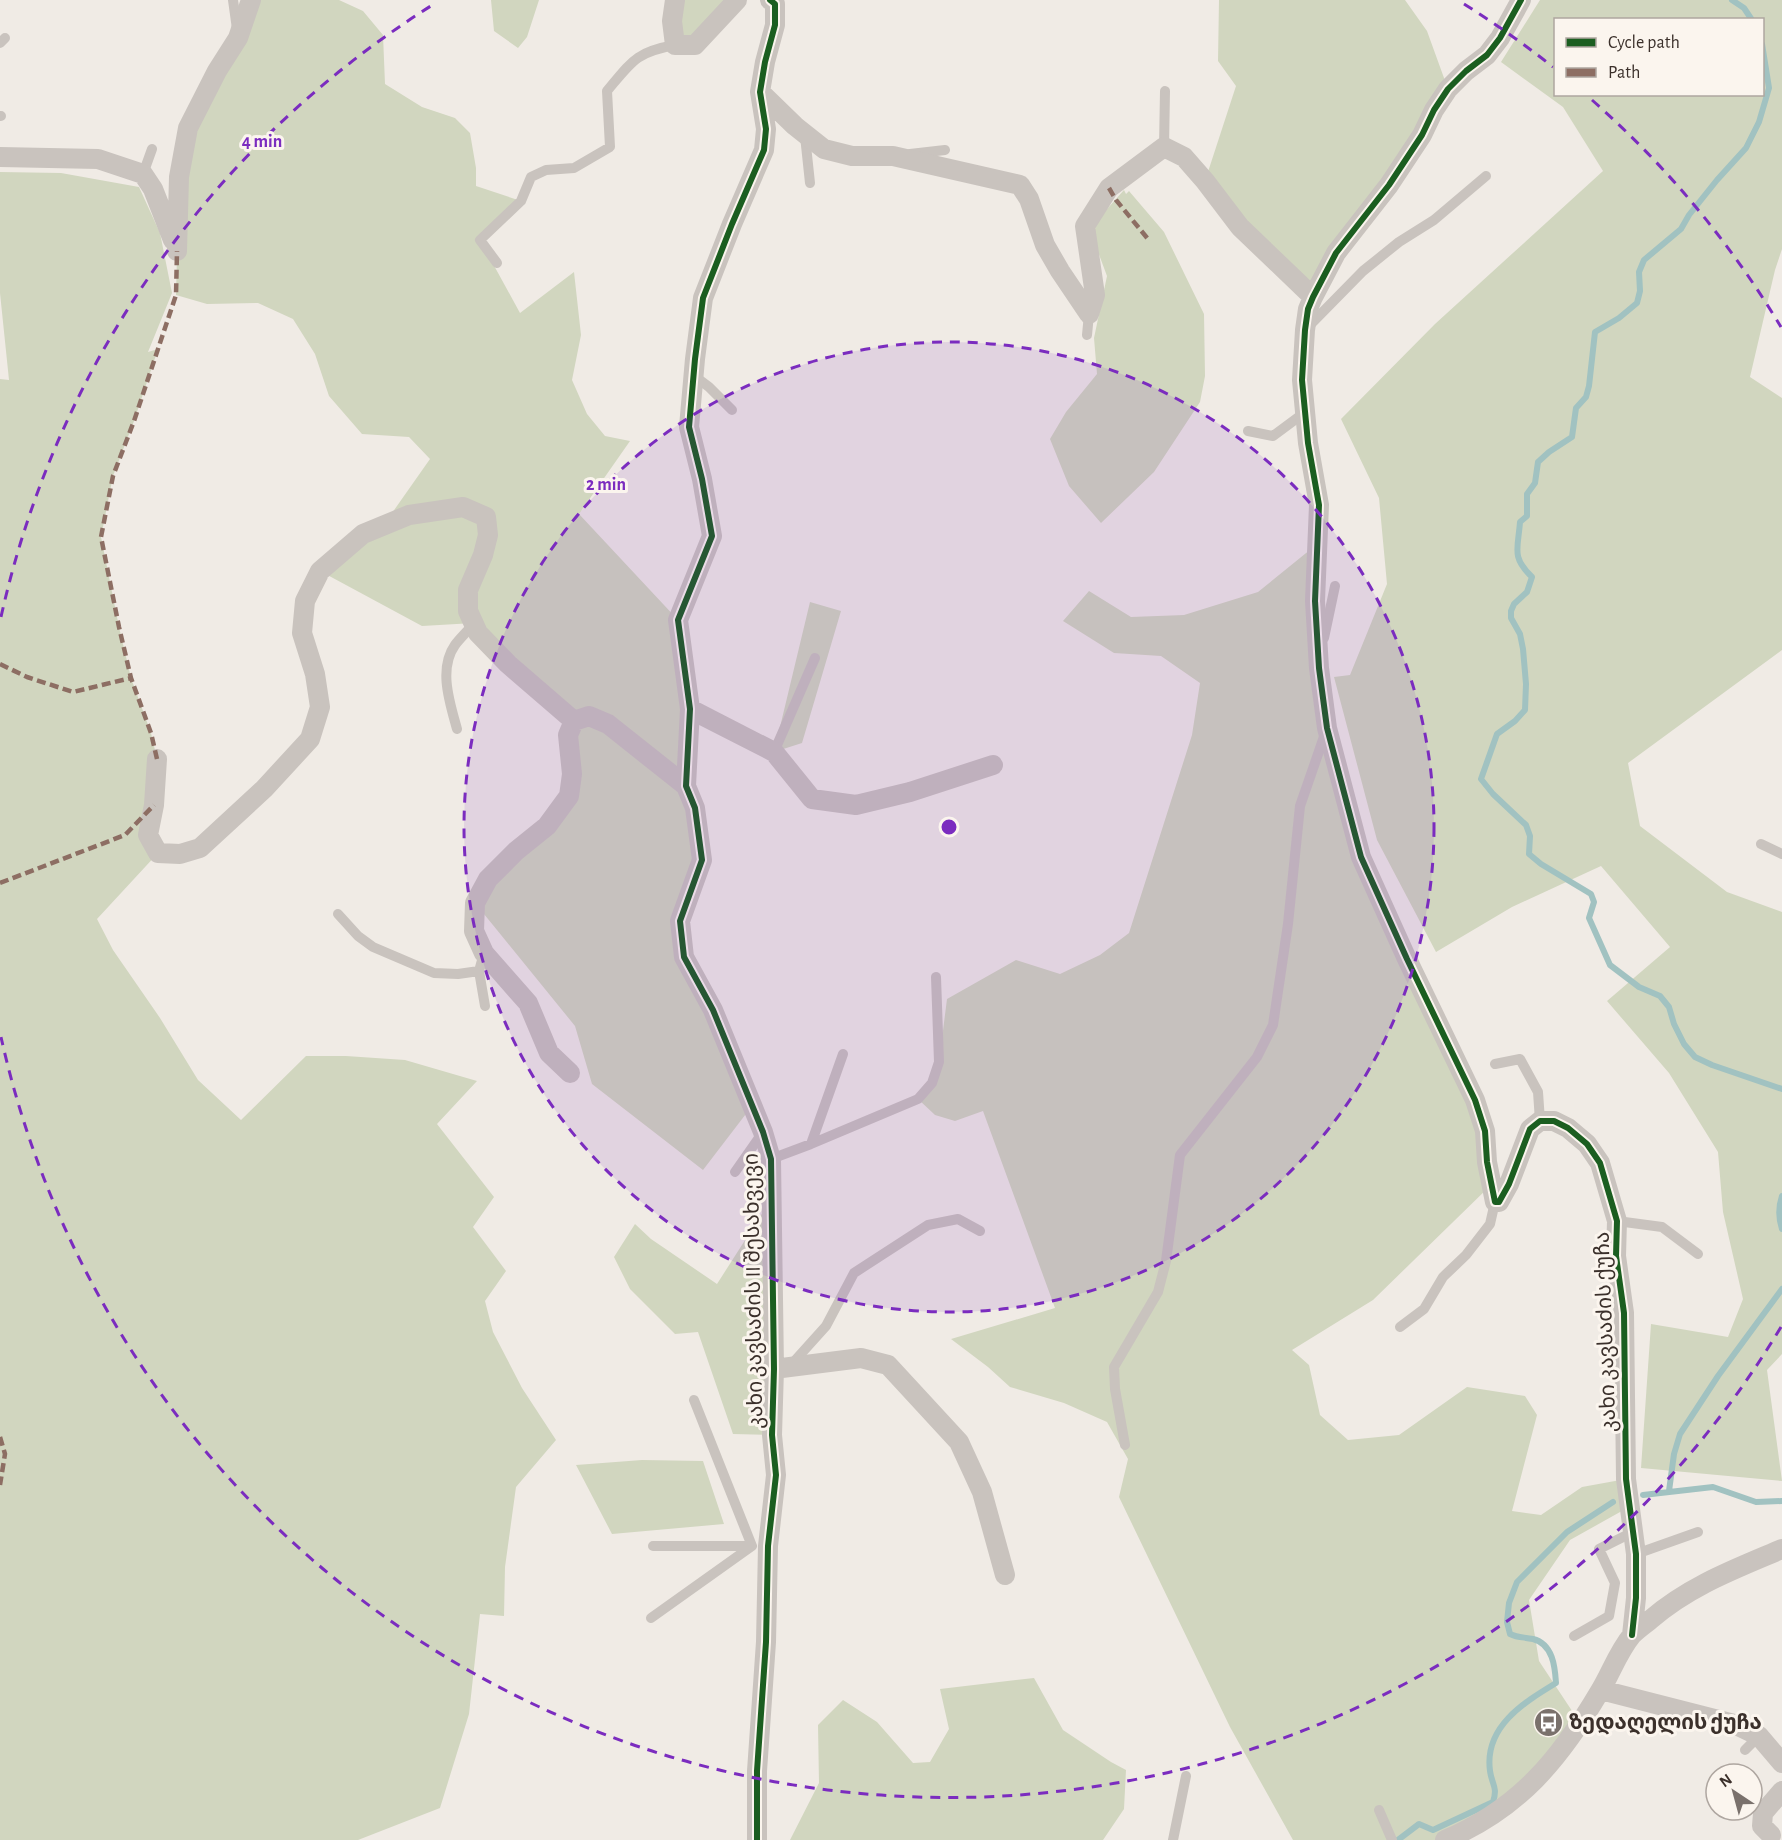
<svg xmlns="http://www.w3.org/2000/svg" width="1782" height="1840" font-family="'Alegreya Sans','Noto Sans Georgian',sans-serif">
<rect width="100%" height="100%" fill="#f0ebe5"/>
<path fill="#d1d6bf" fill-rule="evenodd" d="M251,0H339L363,11L383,35L385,84L422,107L455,118L470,133L476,168V186L521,201L480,240L520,313L574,272L581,335L572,380L587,414L605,436L630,441L579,514L678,620L686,786L702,860L680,921L752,1106L703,1170L592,1084L575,1026L475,903L569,796L574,720L474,623L422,626L320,571L385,523L430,459L409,437L362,434L329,396L315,354L293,319L258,303L207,304L176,295L179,177L217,71Z
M491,0H539L527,37L518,48L494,31Z
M675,0H737L718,20L675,45Z
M1219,0H1405L1427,31L1448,89L1313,297L1205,181L1236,86L1218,61Z
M1540,0H1782V249L1775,270L1750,377L1782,398V650L1628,763L1640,826L1727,892L1782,912V1354L1767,1370L1782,1481L1641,1468L1651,1324L1728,1337L1743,1299L1723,1212L1718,1152L1669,1073L1607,1001L1670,947L1601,866L1512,907L1436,952L1377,840L1334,677L1350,675L1387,584L1379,498L1341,419L1435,324L1603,171L1563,107L1501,62ZM1556,20H1762V94H1556Z
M0,172L61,173L139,187L160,233L172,293L148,352L158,349L134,421L113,476L101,537L119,627L131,678L151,733L157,759L158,853L97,919L113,950L160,1018L198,1080L241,1120L306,1056H346L405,1060L477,1081L437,1124L494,1197L473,1227L506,1271L485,1301L493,1332L522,1388L556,1440L516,1487L505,1567L504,1616L480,1614L469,1714L440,1808L358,1840H0V379L9,380L0,293Z
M1124,190L1126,194L1129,191L1164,232L1204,314L1205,376L1200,402L1154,472L1101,523L1069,486L1050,439L1066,412L1097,374L1094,338L1107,276L1091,233V227Z
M1316,545L1317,637L1361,857L1454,1052L1491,1185L1373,1300L1292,1350L1309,1365L1320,1415L1348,1440L1399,1435L1467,1387L1525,1396L1537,1415L1512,1511L1541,1515L1582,1487L1626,1479L1629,1507L1570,1540L1529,1600L1539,1661L1580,1723L1556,1756L1445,1840H1293L1230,1727L1119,1497L1128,1459L1107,1422L1064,1403L1010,1387L988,1367L951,1339L1055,1308L983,1111L955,1121L935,1115L918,1099L939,1062L947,999L1016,960L1060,974L1100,955L1129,933L1192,735L1200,683L1161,656L1114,653L1063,621L1089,591L1131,617L1184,615L1258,592Z
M810,602L841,611L802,743L774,752Z
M772,1198V1435L733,1434L698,1332L675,1334L630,1289L614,1257L635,1224L651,1239L717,1284Z
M642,1460L703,1461L724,1524L612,1534L576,1465Z
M1034,1678L1063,1730L1111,1762L1126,1770L1124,1809L1103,1840H790L819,1783L818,1725L843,1700L877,1722L913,1763L930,1762L949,1729L940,1689Z"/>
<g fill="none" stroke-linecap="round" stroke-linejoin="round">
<path stroke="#a1c2c1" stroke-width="6" d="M1732,0L1744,8L1752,20
M1762,44L1769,88L1759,122L1746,148L1717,180L1689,215L1681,229L1644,260L1639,272L1640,291L1637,303L1619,318L1595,332L1589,386L1586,397L1576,408L1572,437L1549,452L1538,462L1535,483L1527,494V516L1520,522C1518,549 1511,557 1532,577L1527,592L1514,604L1511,611V618L1520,634L1523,649L1526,684L1525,710L1515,721L1497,734L1481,779L1493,794L1526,825L1530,836L1529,854L1541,864L1591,894L1594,902L1589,918L1610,965L1639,987L1660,996L1669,1007L1674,1024L1684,1044L1695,1057L1712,1065L1782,1089
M1782,1196C1778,1208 1778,1217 1782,1229
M1669,1491L1674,1454L1680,1434L1718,1376L1782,1289
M1643,1495L1713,1487L1756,1502L1782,1501
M1398,1840L1419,1824L1433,1830L1493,1802C1498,1787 1492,1785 1490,1771C1484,1727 1523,1703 1556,1683C1555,1667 1553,1644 1533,1639C1524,1637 1518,1638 1510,1634L1507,1622L1509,1603L1517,1582L1567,1532L1613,1502"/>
<path stroke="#c9c3be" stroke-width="10" d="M233,0L237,29
M0,43L5,38
M0,116H1
M805,136L810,183
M1164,147L1165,91
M910,154L945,150
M143,174L152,149
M497,263L480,240L521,201L531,177L546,170L574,168L610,147L607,91C632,61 636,52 675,45
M1308,327L1363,271L1399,242L1434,220L1486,176
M1087,335L1089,314
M693,375L709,387L732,410
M1248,431L1273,436L1304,413
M1324,638L1335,586
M457,729C450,703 438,669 455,645C460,638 468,631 474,623
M774,752L815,658
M1761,844L1782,854
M338,914L358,936L373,947L434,973L458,974L479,971L484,953
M479,971L485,1006
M1495,1064L1520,1059L1538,1092L1540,1121
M811,1144L843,1054
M771,1159L811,1144L918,1099L932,1083L939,1062L936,977
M735,1172L763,1132
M1617,1221L1662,1227L1698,1254
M1400,1327L1424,1309L1443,1277L1466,1255L1490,1224L1495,1202
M790,1366L826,1326L854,1273L928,1225L958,1219L980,1231
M1125,1445L1115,1389L1114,1367L1158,1292L1166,1261L1180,1155L1257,1057L1273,1025L1288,924L1300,806L1326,731
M653,1546H752
M1636,1554L1698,1532
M651,1618L752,1546L694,1400
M1574,1636L1609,1616L1615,1583L1599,1549L1633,1532
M1745,1750L1759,1736
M1379,1810L1392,1840
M1173,1840L1186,1776"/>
<path stroke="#c9c3be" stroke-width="20" d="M675,0L672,21L675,45H695L737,0
M1521,0L1500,38L1487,55L1466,71L1448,89L1434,110L1422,135L1389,185L1336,253L1313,297L1308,309L1305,330L1302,380L1308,443L1319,505L1315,601L1319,668L1327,728L1361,857L1407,959L1475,1100L1485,1131L1487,1162L1495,1202H1499L1509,1184L1530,1129L1540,1121H1554L1568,1128L1587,1144L1600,1163L1617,1221L1616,1256L1624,1313L1626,1479L1636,1554V1598L1632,1635
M760,92L795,126L824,149L852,156H893L1020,185L1029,199L1045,245L1060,271L1089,314
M0,157L98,159L143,174L153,189L173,240
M177,251L179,177L188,128L217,71L238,38L251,0
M1089,314L1095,295L1085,226L1109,188L1164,147L1184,157L1205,181L1240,227L1313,297
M690,709L774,752L812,799L856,805L910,792L993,765
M574,721L589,716L608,724L686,786
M157,759L154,805L148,835L158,853L180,854L200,848L264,789L310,739L320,707L315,674L302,633L305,601L320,571L363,534L409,515L463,507L486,517L488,535L483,555L468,590V611L478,633L508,664L574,721
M570,1073L549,1053L528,1003L484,953L474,931L475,903L488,879L516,851L547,826L569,796L572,774L568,735L574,721
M774,1369L861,1358L888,1365L959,1442L982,1492L1005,1575
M1601,1690L1734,1724L1759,1736L1782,1763
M1771,1835L1762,1826L1763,1813L1782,1791
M757,1840V1771L766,1642L768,1546L776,1475L772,1435L774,1369L771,1159L763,1132L713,1010L684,957L680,921L702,860L695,808L686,786L690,709L678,620L712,536L702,479L689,427L695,359L703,298L732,224L764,150L766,129L760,92L765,62L775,25V4L770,0
M1445,1840C1519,1809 1560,1759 1600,1691C1611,1673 1618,1652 1632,1635C1637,1630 1644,1625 1650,1620C1689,1586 1735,1569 1782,1549"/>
<path stroke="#8d6e63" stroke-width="4.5" stroke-dasharray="9 4.5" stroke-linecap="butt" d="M1109,188L1116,200L1148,239
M0,664L27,677L73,692L131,678
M157,759L151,733L131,678L119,627L101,537L113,476L134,421L176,295L177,251
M0,883L125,835L154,805
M0,1437L5,1454L0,1485"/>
<defs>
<path id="cycleway" d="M1521,0L1500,38L1487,55L1466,71L1448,89L1434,110L1422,135L1389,185L1336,253L1313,297L1308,309L1305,330L1302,380L1308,443L1319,505L1315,601L1319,668L1327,728L1361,857L1407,959L1475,1100L1485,1131L1487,1162L1495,1202H1499L1509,1184L1530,1129L1540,1121H1554L1568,1128L1587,1144L1600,1163L1617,1221L1616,1256L1624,1313L1626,1479L1636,1554V1598L1632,1635
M757,1840V1771L766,1642L768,1546L776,1475L772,1435L774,1369L771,1159L763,1132L713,1010L684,957L680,921L702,860L695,808L686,786L690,709L678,620L712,536L702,479L689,427L695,359L703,298L732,224L764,150L766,129L760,92L765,62L775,25V4L770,0"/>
</defs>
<use href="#cycleway" stroke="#fbf5ee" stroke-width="10"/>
<use href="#cycleway" stroke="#1b5e20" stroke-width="6"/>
</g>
<circle cx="949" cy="827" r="485" fill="#7b2cbf" fill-opacity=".12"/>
<g fill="none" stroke="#7b2cbf" stroke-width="3" stroke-dasharray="10 8">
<circle cx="949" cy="827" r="485"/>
<path d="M1781 1327A971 971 0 0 1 1 1037M1 617A971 971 0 0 1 434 4M1464 4A971 971 0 0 1 1553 67M1592 100A971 971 0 0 1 1781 327"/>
</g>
<defs>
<symbol id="bus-disc" viewBox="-11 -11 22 22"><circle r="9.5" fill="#7a716c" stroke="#fbf5ee"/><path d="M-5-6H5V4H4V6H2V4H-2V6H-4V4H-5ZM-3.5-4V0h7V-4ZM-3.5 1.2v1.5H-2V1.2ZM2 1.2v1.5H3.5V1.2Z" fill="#fff"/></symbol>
</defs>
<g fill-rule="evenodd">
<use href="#bus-disc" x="1532" y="1706" width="33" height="33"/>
</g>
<g text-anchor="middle" stroke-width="6" stroke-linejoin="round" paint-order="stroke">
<g font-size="21" fill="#3b302b" stroke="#fbf5ee">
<text transform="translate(753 1291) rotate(-91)" y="7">კახი კავსაძის II შესახვევი</text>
<text transform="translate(1605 1332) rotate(-92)" y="7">კახი კავსაძის ქუჩა</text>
</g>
<g font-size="21" font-weight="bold" fill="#3b302b" stroke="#fbf5ee" text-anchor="start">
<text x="1569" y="1729">ზედაღელის ქუჩა</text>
</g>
</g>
<circle cx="949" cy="827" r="9" fill="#7b2cbf" stroke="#fbf5ee" stroke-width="3"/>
<g font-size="18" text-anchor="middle" font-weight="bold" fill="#7b2cbf" stroke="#fbf5ee" stroke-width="6" stroke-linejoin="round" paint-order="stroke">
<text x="262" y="147">4 min</text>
<text x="606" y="490">2 min</text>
</g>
<rect x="1554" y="18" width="210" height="78" fill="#fbf5ee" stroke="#aea6a0" stroke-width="1.5"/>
<rect x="1566" y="38" width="30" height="9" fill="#1b5e20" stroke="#aea6a0" stroke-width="1.5"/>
<text x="1608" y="48" font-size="18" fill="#3b302b">Cycle path</text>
<rect x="1566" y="68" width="30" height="9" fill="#8d6e63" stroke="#aea6a0" stroke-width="1.5"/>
<text x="1608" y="78" font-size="18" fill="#3b302b">Path</text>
<g transform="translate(1734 1792) rotate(324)"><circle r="28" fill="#fbf5ee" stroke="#aea6a0" stroke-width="1.5"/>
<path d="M0-4.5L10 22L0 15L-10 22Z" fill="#7a716c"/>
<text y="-9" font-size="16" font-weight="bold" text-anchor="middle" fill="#3b302b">N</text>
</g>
</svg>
